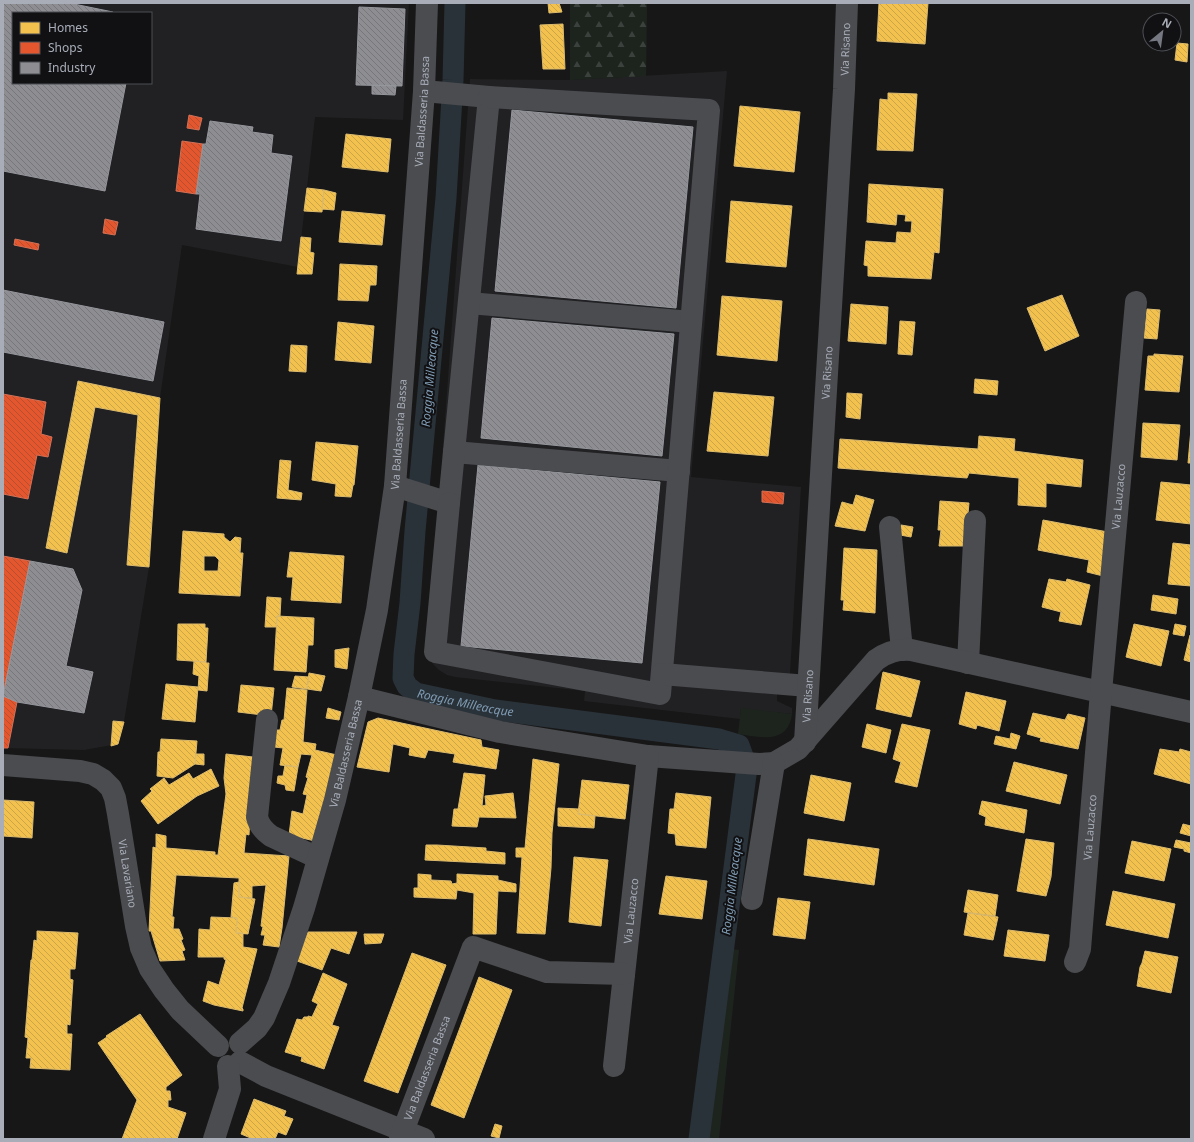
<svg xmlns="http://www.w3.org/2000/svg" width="1194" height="1142" font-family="'Noto Sans',sans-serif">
<defs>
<pattern id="forest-firs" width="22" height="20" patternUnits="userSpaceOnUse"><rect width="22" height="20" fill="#1d241e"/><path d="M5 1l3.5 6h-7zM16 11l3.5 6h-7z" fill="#3b413d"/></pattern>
<pattern id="homes-back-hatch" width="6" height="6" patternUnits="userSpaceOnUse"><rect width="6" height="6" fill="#f2c14e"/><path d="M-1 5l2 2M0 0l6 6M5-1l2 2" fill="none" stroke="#cca549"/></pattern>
<pattern id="shops-back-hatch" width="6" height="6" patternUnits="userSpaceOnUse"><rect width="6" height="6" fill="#e4572e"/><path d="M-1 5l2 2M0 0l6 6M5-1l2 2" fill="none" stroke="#b84e30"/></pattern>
<pattern id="industry-back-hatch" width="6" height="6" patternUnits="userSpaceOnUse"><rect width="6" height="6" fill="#8d8d92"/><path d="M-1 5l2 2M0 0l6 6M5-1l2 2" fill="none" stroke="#76777b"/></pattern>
</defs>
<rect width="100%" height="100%" fill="#171717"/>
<path fill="#212123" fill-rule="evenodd" d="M3,3H409L403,120L315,117L298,267L182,245L160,398L149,567L124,722L118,744L84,750L3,748ZM13,13H151V83H13Z
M727,71L691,477L801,487L790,674L777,684V701L792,708V714L741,709L740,719L584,701L585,691L455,677L447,675L439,670L433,664L429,657L428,650L470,79L570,80Z"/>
<path fill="#1d241e" d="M741,708L792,714C788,745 760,737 738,734Z
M717,947L739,950L719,1139H691Z"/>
<path fill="url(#forest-firs)" d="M570,3H647L646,76L570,80Z"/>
<path fill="url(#homes-back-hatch)" stroke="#dcbb6e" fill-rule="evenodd" d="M548,3H559L562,12L549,13Z
M879,3H928L925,44L877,41Z
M563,24L565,69H543L540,25Z
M1177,43L1188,44L1187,62L1175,60Z
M888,93L917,94L913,151L877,150L880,99L888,100Z
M740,106L800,112L794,172L734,166Z
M346,134L391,139L388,172L342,167Z
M869,184L943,189L939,253L934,252L931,279L868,276V266L864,265L866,241L896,243L897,232L911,233L912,221H905L906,215L897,214L896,225L867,222Z
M307,188L324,190L322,212L304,211Z
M324,190L336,193L334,210L322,209Z
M731,201L792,206L786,267L726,262Z
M342,211L385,215L382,245L339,242Z
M301,237L311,238L310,252L314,253L312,274H297Z
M340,264L377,266L376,285H370L368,301L338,300Z
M1062,295L1079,336L1045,351L1027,308Z
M722,296L782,301L777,361L717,355Z
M851,304L888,307L886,344L848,341Z
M1147,309L1160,310L1157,339L1144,338Z
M900,321L915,322L912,355L898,354Z
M338,322L374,326L371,363L335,360Z
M291,345L307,346L306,372L289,371Z
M1154,354L1183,356L1179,392L1145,390L1148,356H1154Z
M975,379L998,381L997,395L974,393Z
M78,381L160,398L149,567L127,565L138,415L95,407L67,553L46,548Z
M714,392L774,397L768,456L707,451Z
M847,393L862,394L860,419L846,417Z
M1143,423L1180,425L1177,460L1141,457Z
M1191,429V463H1188Z
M979,436L1015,439L1014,451L1083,460L1081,487L1046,483V507L1018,505L1019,478L969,473L967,478L838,468L840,439L978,449Z
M316,442L358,446L354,485H353L351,497L335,496L336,484L312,480Z
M280,460L291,461L288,490L302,493L301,500L277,498Z
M1161,482L1191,485V524L1156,520Z
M856,495L874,500L865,531L835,526L842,502L853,505Z
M940,501L969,503L965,546H939L941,530H938Z
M1043,520L1108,532L1103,576L1087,572L1089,560L1038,550Z
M901,525L913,527L911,537L900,535Z
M183,531L224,534V537L230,542L235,537L241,538L240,553H243L240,596L179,593ZM204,556H215L219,560L218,571H204Z
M1173,543L1191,545V586L1168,584Z
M844,548L877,550L875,613L843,610L844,600H841Z
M290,552L344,556L341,603L291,600L293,577H287Z
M1049,579L1066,582L1067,579L1090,585L1081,625L1059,621L1061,612L1042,607Z
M1153,595L1178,599L1176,614L1151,610Z
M267,597L281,598L280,616H277L276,627H265Z
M277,616L314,618L313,645H308L306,672L274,670Z
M178,624H205V628H208L206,662L177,660Z
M1134,624L1169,631L1161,666L1126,657Z
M1175,624L1186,626L1184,636L1173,634Z
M1190,635H1191V662L1184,660Z
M349,648L347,669L335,667V650Z
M194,661L206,662V663H209L207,691L198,690L199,676L193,674Z
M883,672L920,681L911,717L876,709Z
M309,673L325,676L321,691L307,689Z
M295,676L309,677L307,689L292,687Z
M166,684L198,687L195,722L162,719Z
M241,685L274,688L271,716L238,712Z
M287,688L307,690L303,742L316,744L315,750L337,755L315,841L289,835L292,811L303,814L307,795L303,794L308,778L306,777L312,755L301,754L298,767L280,765L283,748L274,747L276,730H280L282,720H284Z
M966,692L1006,701L999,731L977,725L976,729L959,724Z
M328,708L341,712L339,720L326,718Z
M1033,713L1065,720L1068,714L1085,718L1078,749L1040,741L1041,738L1027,734Z
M378,718L481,740L482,747L499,750L496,769L453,762L455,754L428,750L425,758L409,755L410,748L393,744L389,772L357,767L368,722Z
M113,721L124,722L118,744L111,746Z
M867,724L891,730L886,753L862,747Z
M902,724L930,730L917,787L895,782L901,762L893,759Z
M1011,733L1020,736L1016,749L994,744L996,736L1010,739Z
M161,739L197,741L195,764L173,778L157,776L158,752H160Z
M1160,749L1179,752L1180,749L1191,752V784L1154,774Z
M196,754H204V765L195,764Z
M226,754L253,757L249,835L246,834L244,853L289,856L282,928L279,947L263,945L265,935H261L263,927L261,926L266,885L252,886V898L239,897V878L176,875L172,917H174L173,929H179L183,939L181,940L185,950L182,951L185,960L160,961L151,931H149L153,847L156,848V834L166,836V848L215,852V855H218L226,794L224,778Z
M533,759L559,764L552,833L551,868L545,934L517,933L522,857H516V848H525Z
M1014,762L1067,775L1060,804L1006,791Z
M285,765L298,767L294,791L286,790L285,785L277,783L278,776H283Z
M211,769L219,786L197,796L158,824L141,801L152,791L150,789L164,778L169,785L189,773L193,779Z
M464,773L485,775L482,806L486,805L485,796L513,793L516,818L479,817L477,827L452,826L454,809H458Z
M811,775L851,783L844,821L804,813Z
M582,780L629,785L625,819L578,814Z
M676,793L711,797L706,848L676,845L675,834L668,833L670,809H674Z
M3,800L34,802L32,838L3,836Z
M982,801L1027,810L1024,833L985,825L986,817L979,814Z
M558,808L579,809L578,814L595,816L594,828L558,826Z
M1183,824L1191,826V836L1180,833Z
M808,839L879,849L874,885L804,875Z
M1026,839L1054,843L1051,877L1046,896L1017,891Z
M1176,840L1191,843V853L1184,851V849L1174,847Z
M1132,841L1171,849L1164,881L1125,873Z
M426,845H437L486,848V851L505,853V864L425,860Z
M574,857L608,860L601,926L569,922Z
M418,874L431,875V880L451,881L452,884L457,883V874L498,876V880L516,884V892L498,891L496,934H473L474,893L457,890L456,899L414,897V888H418Z
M666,876L707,881L702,919L659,914Z
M239,882V897L255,899L248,934L236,933L237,918L231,917L234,883Z
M968,890L998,895L995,916L964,912Z
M1113,891L1175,904L1168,938L1106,925Z
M778,898L810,902L805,939L773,935Z
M968,913L998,917L993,940L964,935Z
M211,917L237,918L236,933H243V947L257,949L242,1008L243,1009V1011L214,1005L203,1001L208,981L219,985L226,960L224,959V957H198L199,929L210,930Z
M1008,930L1049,935L1045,961L1004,956Z
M37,931L78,933L75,969H70V979L73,980L70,1025L67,1024V1034H72L70,1070L30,1068L31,1058H26L28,1038L25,1037L31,960H32L34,940L37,941Z
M308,932H357L349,954L331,948L322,970L297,961Z
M364,934H384L381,943L365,944Z
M1145,951L1178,957L1171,993L1137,986L1140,967L1142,963Z
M412,953L446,965L398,1093L364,1081Z
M323,973L347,984L332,1025L339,1027L324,1069L301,1061L302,1057L285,1052L297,1019L302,1020L304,1017H308V1016L312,1017L318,1004L312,1001Z
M479,977L512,990L464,1118L431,1105Z
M140,1014L182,1075L166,1087V1091H170L171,1100H168V1107L186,1113L177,1139H122L137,1100L98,1043L107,1037L106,1036Z
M254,1099L286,1111L284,1116L293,1119L286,1135L278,1132L275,1139H253L241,1134Z
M495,1124L502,1126L499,1138L491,1136Z"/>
<path fill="url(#shops-back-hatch)" stroke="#d27157" d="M189,115L202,118L199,130L187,128Z
M182,141L203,144L196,194L176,191Z
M105,219L118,222L115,235L103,233Z
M15,239L39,244L38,250L14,245Z
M3,394L46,402L41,434L52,437L48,457L37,455L28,499L3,494Z
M762,491L784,493L783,504L762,502Z
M3,556L30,561L3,696Z
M3,696L17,702L8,748H3Z"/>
<path fill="url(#industry-back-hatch)" stroke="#95979d" d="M3,3H69L113,12L112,13H13V83H126L105,191L3,171Z
M359,7L405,9L402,86L356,85Z
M372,85L396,86L395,95L372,94Z
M512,110L693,127L676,308L495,291Z
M210,121L253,127L252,132L273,135L271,153L292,156L281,241L196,229L200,194H196L203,144H206Z
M3,290L164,322L153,381L3,352Z
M492,318L674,334L662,456L481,438Z
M478,465L660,482L642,663L461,646Z
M30,561L73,569L82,590L66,666L93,672L84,713L17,702L3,696Z"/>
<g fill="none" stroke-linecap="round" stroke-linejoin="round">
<path stroke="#2a3239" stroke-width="21" id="s1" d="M455,3L453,80L446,198L415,531L410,603L404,654L403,678L407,686L416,693L495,710L719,739L739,745L747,767L699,1139"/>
<g stroke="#4b4c50" stroke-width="22">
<path d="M469,303L691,322"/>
<path d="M454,452L679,471"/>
<path d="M395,486L449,503L489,97L424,91"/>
<path d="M449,503L435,652L660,694L709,110L489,97"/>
<path d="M890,527L902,650"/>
<path d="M968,663L975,521"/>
<path d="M662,674L808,686"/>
<path d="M359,697L500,732L648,756L759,764L774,763L798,749L876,660C887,652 897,649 911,650L1191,712"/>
<path d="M267,720L257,817C259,826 264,831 271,836L318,858"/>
<path id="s2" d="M805,742L844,89L847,3"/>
<path id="s3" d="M3,765L80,771L93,774L103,780L111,788L115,798L118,814L136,926L141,948L150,969L164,990L180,1010L218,1046"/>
<path d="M752,899L774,763"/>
<path id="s4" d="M1075,962L1080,949L1101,692L1136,302"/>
<path id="s5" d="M240,1043L257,1028L264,1018L279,983L304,908L335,800L359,697L377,610L395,486L424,91L427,3"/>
<path d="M240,1062L266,1076L286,1084L424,1139"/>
<path id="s6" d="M614,1066L648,756"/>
<path d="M214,1139L230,1089L228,1066"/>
<path id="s7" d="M400,1139L473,947L547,972L624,974"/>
</g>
</g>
<g text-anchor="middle" stroke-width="4" stroke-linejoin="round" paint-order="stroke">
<g font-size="11" fill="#a8adb8" stroke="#111113">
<text dy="4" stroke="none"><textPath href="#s2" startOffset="694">Via Risano</textPath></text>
<text dy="4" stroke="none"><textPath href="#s5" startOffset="960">Via Baldasseria Bassa</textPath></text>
<text dy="4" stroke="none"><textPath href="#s2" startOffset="370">Via Risano</textPath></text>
<text dy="4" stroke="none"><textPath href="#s5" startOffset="636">Via Baldasseria Bassa</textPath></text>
<text dy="4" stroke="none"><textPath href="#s4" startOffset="468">Via Lauzacco</textPath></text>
<text dy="4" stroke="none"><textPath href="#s2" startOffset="46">Via Risano</textPath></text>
<text dy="4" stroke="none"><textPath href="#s5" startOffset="312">Via Baldasseria Bassa</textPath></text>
<text dy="4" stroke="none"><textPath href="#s4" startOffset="136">Via Lauzacco</textPath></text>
<text dy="4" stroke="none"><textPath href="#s3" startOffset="201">Via Lavariano</textPath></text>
<text dy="4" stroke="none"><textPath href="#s6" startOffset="156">Via Lauzacco</textPath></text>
<text dy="4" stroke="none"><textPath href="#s7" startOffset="76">Via Baldasseria Bassa</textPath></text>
</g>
<g font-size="12" font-style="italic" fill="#7f9bb3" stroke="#111113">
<text transform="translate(430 378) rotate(-85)" y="4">Roggia Milleacque</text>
<text dy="4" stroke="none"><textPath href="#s1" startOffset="748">Roggia Milleacque</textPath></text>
<text transform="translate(732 886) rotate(-83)" y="4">Roggia Milleacque</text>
</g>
</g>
<rect width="1194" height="1142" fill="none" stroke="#a8adb8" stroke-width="8"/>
<rect x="12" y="12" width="140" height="72" fill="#111113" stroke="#4d4f55"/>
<rect x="20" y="22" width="20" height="12" fill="#f2c14e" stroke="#4d4f55"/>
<text x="48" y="32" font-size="12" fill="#a8adb8">Homes</text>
<rect x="20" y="42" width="20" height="12" fill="#e4572e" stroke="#4d4f55"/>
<text x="48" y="52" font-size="12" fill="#a8adb8">Shops</text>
<rect x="20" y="62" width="20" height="12" fill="#8d8d92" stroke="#4d4f55"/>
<text x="48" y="72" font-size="12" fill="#a8adb8">Industry</text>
<g transform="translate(1162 32) rotate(29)"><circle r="19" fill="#111113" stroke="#4d4f55"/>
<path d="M0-3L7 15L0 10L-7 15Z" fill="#757880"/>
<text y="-6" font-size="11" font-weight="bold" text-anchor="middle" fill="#a8adb8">N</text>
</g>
</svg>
